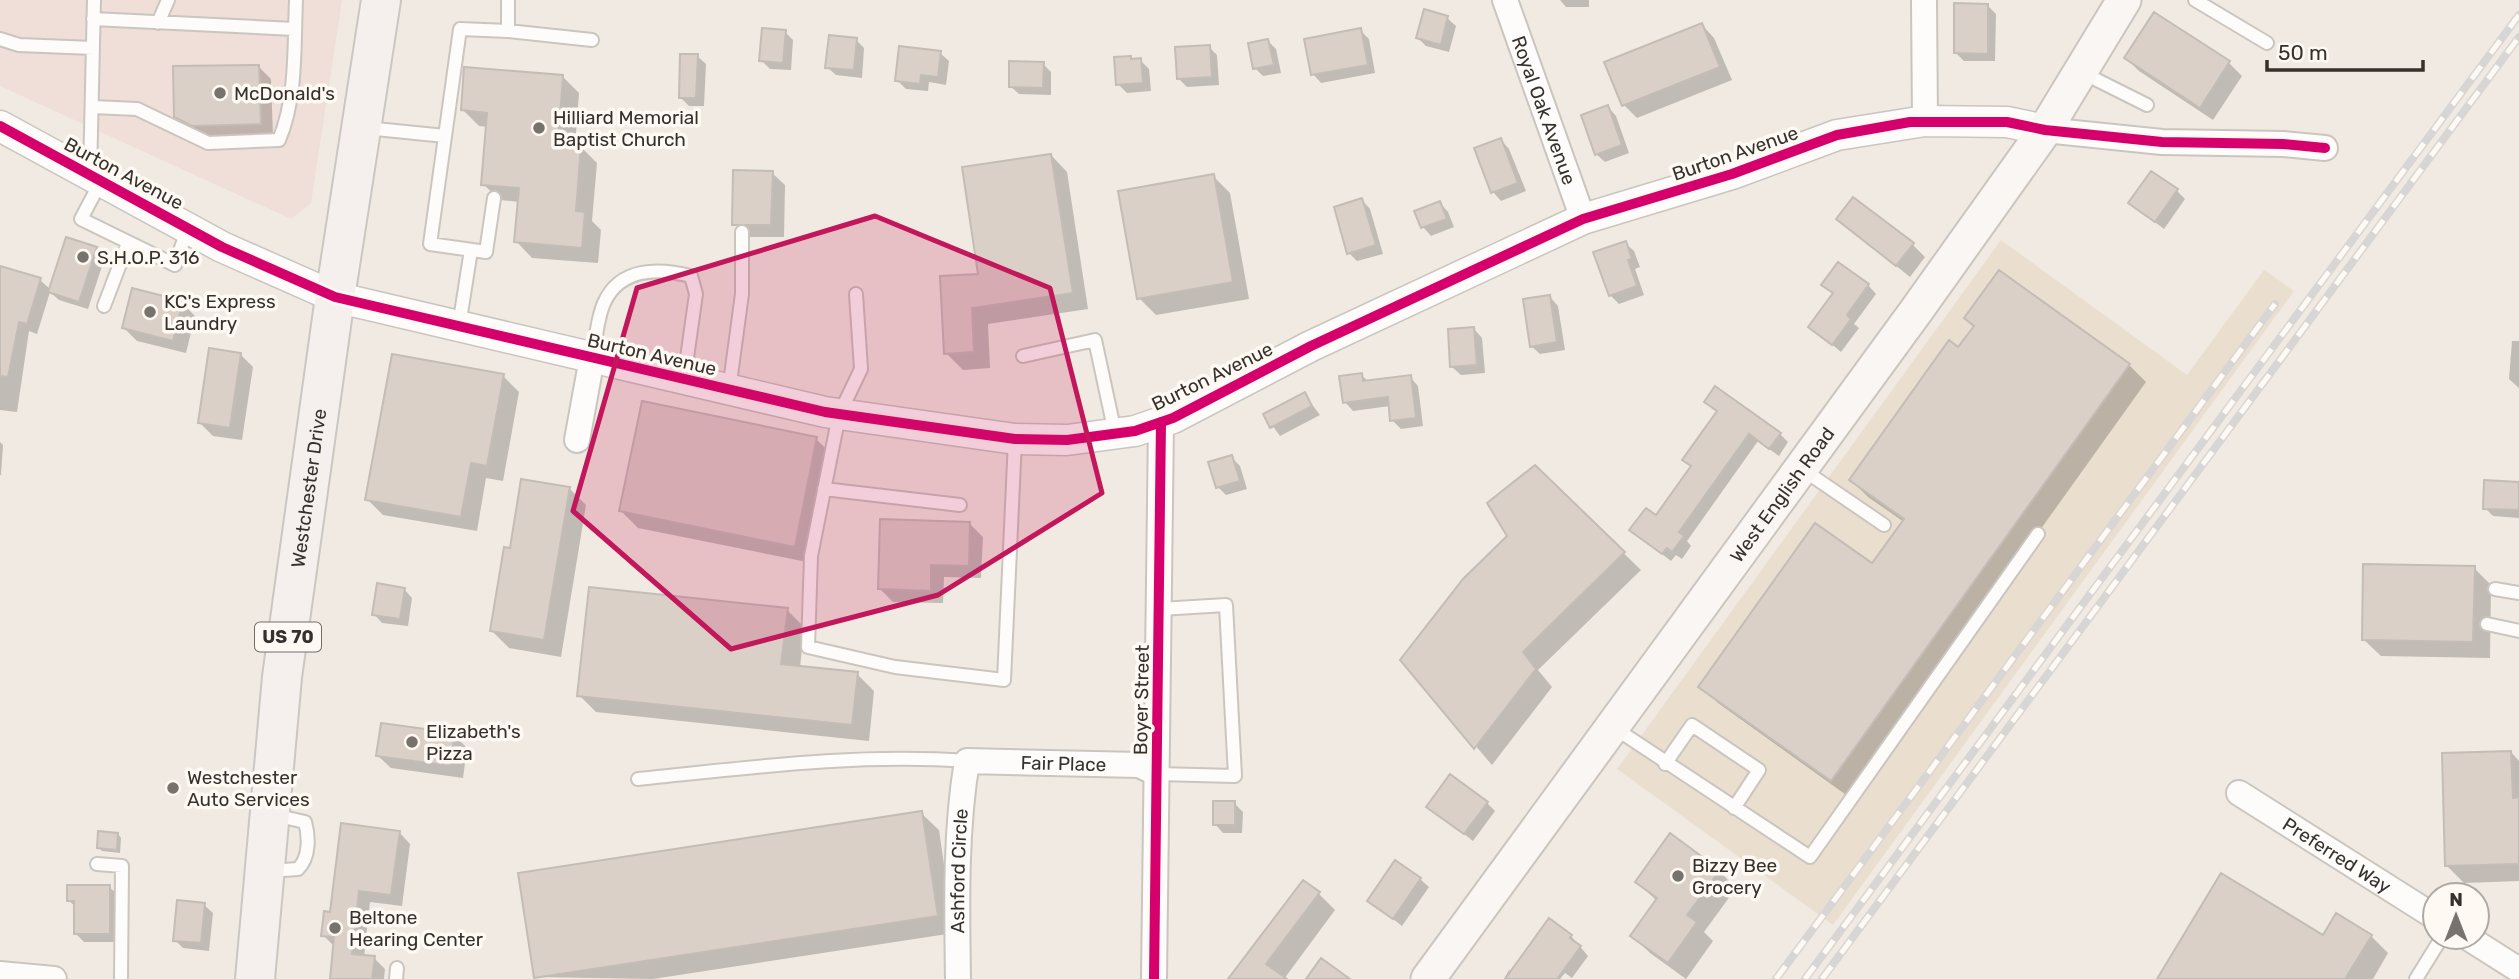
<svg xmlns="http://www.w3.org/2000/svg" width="2519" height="979" font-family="Rubik,sans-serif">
<rect width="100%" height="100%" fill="#f1eae2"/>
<path fill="#f0ded8" d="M0,0H342L311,203L291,219L0,86Z"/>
<path fill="#eadfcf" d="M2001,240L2187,375L2264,270L2294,291L1833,925L1617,769Z"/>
<path fill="#0003" d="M1560,0H1589V7H1566Z
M1987,5L1996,14L1995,61H1964L1955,52Z
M2155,14L2229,63L2242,76L2213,120L2139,71L2126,58Z
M1447,18L1456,26L1449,52L1426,46L1418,38Z
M1702,25L1714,38L1732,80L1637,118L1624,105Z
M1360,30L1369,39L1375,73L1321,83L1313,74Z
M785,32L793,40L791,70L770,69L761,60Z
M856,40L864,48L862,78L836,75L827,67Z
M1268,41L1276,49L1281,73L1263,76L1255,68Z
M1209,47L1217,55L1219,85L1187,87L1178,78Z
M940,53L949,61L946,85L929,82L928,91L906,89L897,80Z
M697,56L706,64L704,106H689L680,97Z
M1140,60L1149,69L1151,91L1127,93L1118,84Z
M1043,64L1051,72V95L1019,94L1010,86Z
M258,66L271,79L273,137L207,138L189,130L176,116Z
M563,77L579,93L575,146L581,147L597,163L592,221L601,230L598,263L532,258L516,241L519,202L500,200L483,184L488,127L479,126L463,110Z
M1608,107L1616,116L1629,153L1605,162L1596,154Z
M1501,140L1509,149L1526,191L1501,201L1493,192Z
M1051,155L1067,172L1088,309L988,324L990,368L963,370L946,353L980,275Z
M772,173L785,185L784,237H747L734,224Z
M1213,176L1230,193L1249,299L1156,315L1139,298Z
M2177,191L2185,199L2164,229L2130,203Z
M1362,200L1370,209L1383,254L1357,261L1349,253Z
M1440,203L1448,212L1454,227L1431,236L1423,227Z
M1838,219L1912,244L1925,257L1910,277Z
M1625,243L1634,251L1640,267L1635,269L1644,295L1619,304L1610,295Z
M96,249L105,257L88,309L59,300L50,292L37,334L29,331L17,412L0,410V268L40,280L51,290Z
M1824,284L1868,285L1876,294L1854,324L1859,328L1841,352L1810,326L1834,294Z
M1550,297L1558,306L1565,350L1540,354L1531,346Z
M182,303L195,316L186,353L137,341L124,328Z
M1975,327L2129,365L2146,382L1849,797L1718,703L1701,686L1873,566L1904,522L1868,497L1851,480Z
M1474,329L1482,338L1485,373L1461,375L1452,367Z
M2512,341H2519V388L2509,379Z
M240,354L253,367L242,440L213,436L200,423Z
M1361,375L1369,382L1410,377L1418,386L1423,426L1401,429L1392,420L1390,406L1353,411L1345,402Z
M503,376L519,392L503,481L486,478L477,531L383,515L367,499Z
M1304,394L1320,415L1280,436L1265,415Z
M1706,402L1780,434L1788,442L1779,456L1758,441L1687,541L1691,546L1682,559L1676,555L1671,561L1631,530L1656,518L1692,467L1684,459L1718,413Z
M816,439L834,456L812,563L638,528L621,511Z
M0,442L3,445L1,475H0Z
M1231,457L1240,466L1247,489L1226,495L1218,487Z
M1535,467L1641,570L1538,670L1552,687L1492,765L1402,660L1509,536Z
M2519,484V518L2493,516L2485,508Z
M569,488L586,505L561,657L509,648L492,631L511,550Z
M970,524L983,537L981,578L944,577L943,603L893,602L880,589Z
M2474,568L2491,585L2490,658L2381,656L2363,639Z
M404,589L412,598L408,626L382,623L374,614Z
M787,610L804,627L800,668L857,674L874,691L869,741L596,712L579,695Z
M454,735L467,748L463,778L391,768L378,756Z
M2511,752L2519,761V881L2464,883L2447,866Z
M1234,803L1243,812L1242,833H1223L1215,824Z
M1487,803L1495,811L1473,841L1428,806Z
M921,813L939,830L954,933L653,979L536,977Z
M399,832L410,844L402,906L370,902L364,957L374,958L385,969L384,979H331L335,947L323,935L332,914Z
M118,834L121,838L120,853L102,851L99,848Z
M1719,871L1736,888L1704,932L1713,941L1686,979L1650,953L1633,936L1657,901L1637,882Z
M1420,879L1429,887L1402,926L1370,901Z
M109,887L118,895V942H84L76,934V907L68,900Z
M1318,893L1335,910L1284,979H1231Z
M204,905L213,913L209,951L183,948L175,940Z
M1571,936L1588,956L1572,978L1565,973L1560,979H1504L1509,970L1512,972Z
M2371,936L2388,953L2373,979H2159L2323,937Z"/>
<path fill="#dbd0c8" stroke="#c3bcb7" stroke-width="2" d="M1954,3L1988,4V54L1954,53Z
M1424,9L1448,16L1441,45L1416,38Z
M2154,12L2230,61L2200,108L2124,58Z
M1702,23L1720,67L1622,106L1604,62Z
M762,28L786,30L783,63L759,61Z
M1361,28L1368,65L1311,75L1304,39Z
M829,35L857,38L854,70L825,68Z
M1268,39L1274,65L1253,69L1248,43Z
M1210,45L1212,77L1177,79L1175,47Z
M899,46L941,51L938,77L921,75L920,84L895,81Z
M680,54H698L696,98H679Z
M1131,56V59L1141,58L1143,83L1116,85L1114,57Z
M1009,61L1044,62L1043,88L1009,87Z
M259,65L261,124L192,126L174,117L173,66Z
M464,67L563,75L558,143L581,145L576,211L585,212L582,248L514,242L519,188L481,185L487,113L461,110Z
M1608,105L1622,145L1595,155L1581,115Z
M1501,138L1518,183L1491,193L1474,148Z
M1051,154L1073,293L972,308L974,352L944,354L940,276L978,274L962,167Z
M733,170L773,171L771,225H732Z
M2151,171L2178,189L2155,222L2128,203Z
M1214,174L1233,282L1137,299L1118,191Z
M1853,197L1914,243L1896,266L1836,219Z
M1362,198L1376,245L1347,254L1334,207Z
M1440,201L1447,219L1421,228L1414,211Z
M66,237L97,247L79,302L48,292Z
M1626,241L1632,259L1628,260L1637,286L1609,296L1593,252Z
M1838,262L1869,284L1847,315L1851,319L1832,345L1808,327L1833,293L1821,285Z
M0,266L41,278L27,324L19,322L8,377L0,376Z
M1999,270L2130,364L1831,781L1698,687L1815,523L1872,563L1904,519L1849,480L1949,340L1958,347L1974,326L1964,318Z
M132,288L183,301L173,341L122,328Z
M1550,295L1557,342L1530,347L1523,299Z
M1474,327L1477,365L1450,367L1448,329Z
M209,348L241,353L230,428L198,423Z
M392,354L504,374L487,466L471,463L461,517L365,500Z
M1362,373L1363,381L1411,375L1416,418L1390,421L1388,397L1343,403L1339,376Z
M1715,386L1781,433L1769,449L1749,434L1679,532L1684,536L1672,552L1667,548L1662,554L1629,530L1646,508L1656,515L1691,466L1682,460L1717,411L1704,402Z
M1305,392L1312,406L1270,428L1263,414Z
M642,401L817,437L795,547L619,511Z
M1232,455L1240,481L1216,488L1208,462Z
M1535,465L1625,552L1523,652L1536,669L1474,749L1400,660L1463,579L1507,536L1487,503Z
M521,479L570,487L544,640L490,631L504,547L510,548Z
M2484,480L2519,482V510L2483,509Z
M880,519L970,522L969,566L931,565V591L878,589Z
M2363,564L2475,566L2473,642L2362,640Z
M377,583L405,588L400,619L372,615Z
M589,587L788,608L781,664L858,672L852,725L577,696Z
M381,723L455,733L450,766L376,756Z
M2511,751L2513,798L2519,797V864L2445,866L2442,753Z
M1450,774L1488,802L1464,834L1426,807Z
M1213,801H1235V825H1213Z
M922,811L938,916L534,978L518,873Z
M341,823L400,831L391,895L359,891L352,954L375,956L372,979H330L334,937L321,936L324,911L330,912Z
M98,831L118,833L117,850L97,848Z
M1670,833L1720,870L1687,915L1697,922L1668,963L1630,936L1657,898L1635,882Z
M1395,860L1421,878L1393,919L1367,901Z
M2221,873L2323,935L2336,913L2372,935L2345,979H2157Z
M1303,880L1320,892L1266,964L1287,979H1228Z
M67,885H110V934H74V901H67Z
M177,900L205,903L201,943L173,941Z
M1549,918L1572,935L1570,938L1581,946L1557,979H1505Z
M1321,958L1350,979H1306Z"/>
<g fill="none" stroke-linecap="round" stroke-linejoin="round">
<defs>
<path id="service" d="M2195,0L2267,43
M93,19L294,29
M158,23L168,0
M508,31L592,40
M0,39L19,45L93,48
M2081,72L2147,105
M93,107L137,109L208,143L279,140C297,98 294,45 296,0
M366,128L445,136
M90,175L94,0
M101,181L81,219L175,265L188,228
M494,198L486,252L430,244L460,29L508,31V0
M856,294L861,369L839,415L811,556L808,647L895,667L1004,680L1015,440
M104,306L128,243
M459,326L471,250
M1023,356L1095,340L1115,433
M592,357C596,341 597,318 604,303C620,267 659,268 691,276L696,294L684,379
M729,390L742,294V232
M1802,469L1884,525
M824,489L960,505
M2495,589L2519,593
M2487,624L2519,631
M1613,727L1810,857L2038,534
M1665,764L1692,725L1759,770L1734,808
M1158,774L1235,776L1226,605L1160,609
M638,779C747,768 858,753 967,761
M97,864L122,866L121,979
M269,871L298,869C310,857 309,836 305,822L274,815
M396,979L397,968
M2416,979L2442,937"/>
<g id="minor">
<path id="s1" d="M1505,0L1583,219"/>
<path d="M1924,0L1925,121"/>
<path d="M2045,130L2162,142L2283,144L2325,148"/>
<path d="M577,440L592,358"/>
<path id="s2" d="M2239,793L2435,917"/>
<path d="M2467,937L2519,970"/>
<path d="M0,974L54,979"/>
<path id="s3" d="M958,979C957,907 955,833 967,761L1139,765L1158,774"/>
<path d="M1154,979L1161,422"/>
</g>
<path id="tertiary" d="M0,126L222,247L335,297L825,412L1015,439L1067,440L1135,431L1173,418L1311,346L1583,219L1732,174L1837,135L1925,121L2007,122L2045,130"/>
<g id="secondary">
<path id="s4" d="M1428,979L1916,311L2045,130L2124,0"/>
</g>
<g id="primary">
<path id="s5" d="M255,979L282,677L335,297L381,0"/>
</g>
</defs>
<use href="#service" stroke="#cac5be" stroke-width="16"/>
<use href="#minor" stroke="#cac5be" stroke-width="28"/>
<use href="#tertiary" stroke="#cac5be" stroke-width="33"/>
<use href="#secondary" stroke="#cac5be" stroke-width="37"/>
<use href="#primary" stroke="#cac7c2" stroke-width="42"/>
<use href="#service" stroke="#fdfcfb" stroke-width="12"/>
<use href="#minor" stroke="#fdfcfb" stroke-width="24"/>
<use href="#tertiary" stroke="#fdfcfb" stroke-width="30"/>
<use href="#secondary" stroke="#faf6f4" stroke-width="33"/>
<use href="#primary" stroke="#f5efee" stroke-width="38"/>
<defs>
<path id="rail" d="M1776,979L2275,304
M1805,979L2519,15
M1822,979L2519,37"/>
</defs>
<use href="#rail" stroke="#d8d6d4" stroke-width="8"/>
<use href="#rail" stroke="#fef9f3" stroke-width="5" stroke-dasharray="16" stroke-linecap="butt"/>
<defs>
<path id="cycleway" d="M0,126L222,247L335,297L825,412L1015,439L1067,440L1135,431L1173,418L1311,346L1583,219L1732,174L1837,135L1910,122H2007L2045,130L2162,142L2283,144L2325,148
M1154,979L1161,422"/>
</defs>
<use href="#cycleway" stroke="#fef9f3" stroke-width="15"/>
<use href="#cycleway" stroke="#d6006c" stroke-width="10"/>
</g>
<path fill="#c2185b" fill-opacity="0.2" stroke="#c2185b" stroke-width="5" stroke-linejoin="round" d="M875,216L1050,288L1102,493L938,595L731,649L573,511L637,288Z"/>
<g fill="#77726c" stroke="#fef9f3" stroke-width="2.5">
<circle cx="220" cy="93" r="7"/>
<circle cx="539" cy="128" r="7"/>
<circle cx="83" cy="257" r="7"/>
<circle cx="150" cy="312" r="7"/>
<circle cx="412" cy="742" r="7"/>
<circle cx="173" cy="788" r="7"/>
<circle cx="1678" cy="876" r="7"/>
<circle cx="335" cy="928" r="7"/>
</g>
<g text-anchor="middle" stroke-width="7" stroke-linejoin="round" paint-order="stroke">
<rect fill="#fef9f3" stroke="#726d68" stroke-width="2" x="255" y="622.5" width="66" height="29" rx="5"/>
<g font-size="18" font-weight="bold" fill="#36312c">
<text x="288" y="643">US 70</text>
</g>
<g font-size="19" fill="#36312c" stroke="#fef9f3" text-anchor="start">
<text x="234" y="100">McDonald's</text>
<text x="553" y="124">Hilliard Memorial<tspan x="553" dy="22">Baptist Church</tspan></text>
<text x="97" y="264">S.H.O.P. 316</text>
<text x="164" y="308">KC's Express<tspan x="164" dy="22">Laundry</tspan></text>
<text x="426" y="738">Elizabeth's<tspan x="426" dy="22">Pizza</tspan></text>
<text x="187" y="784">Westchester<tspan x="187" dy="22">Auto Services</tspan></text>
<text x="1692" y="872">Bizzy Bee<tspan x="1692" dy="22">Grocery</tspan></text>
<text x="349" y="924">Beltone<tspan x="349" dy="22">Hearing Center</tspan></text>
</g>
<g font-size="19" fill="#36312c" stroke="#fef9f3">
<text dy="7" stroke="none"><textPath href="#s1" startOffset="117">Royal Oak Avenue</textPath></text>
<text transform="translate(1735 153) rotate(-19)" y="7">Burton Avenue</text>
<text transform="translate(124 173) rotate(28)" y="7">Burton Avenue</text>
<text transform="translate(652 354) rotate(13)" y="7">Burton Avenue</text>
<text transform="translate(1212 376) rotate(-26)" y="7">Burton Avenue</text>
<text dy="7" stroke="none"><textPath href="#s5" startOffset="494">Westchester Drive</textPath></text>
<text dy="7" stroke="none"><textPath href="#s4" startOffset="600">West English Road</textPath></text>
<text transform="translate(1141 700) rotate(-89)" y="7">Boyer Street</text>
<text dy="7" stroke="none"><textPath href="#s3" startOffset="315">Fair Place</textPath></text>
<text dy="7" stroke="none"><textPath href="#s2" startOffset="116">Preferred Way</textPath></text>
<text dy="7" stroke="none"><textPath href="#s3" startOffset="108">Ashford Circle</textPath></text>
</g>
</g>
<g transform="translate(2456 916)"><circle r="33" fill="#fef9f3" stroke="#aea9a3" stroke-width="2"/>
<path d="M0-5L12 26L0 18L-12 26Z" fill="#77726c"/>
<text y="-10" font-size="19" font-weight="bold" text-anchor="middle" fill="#36312c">N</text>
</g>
<path d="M2267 60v10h156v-10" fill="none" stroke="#36312c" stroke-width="3.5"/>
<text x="2278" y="60" font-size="21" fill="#36312c" stroke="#fef9f3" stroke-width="5" paint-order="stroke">50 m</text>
</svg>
